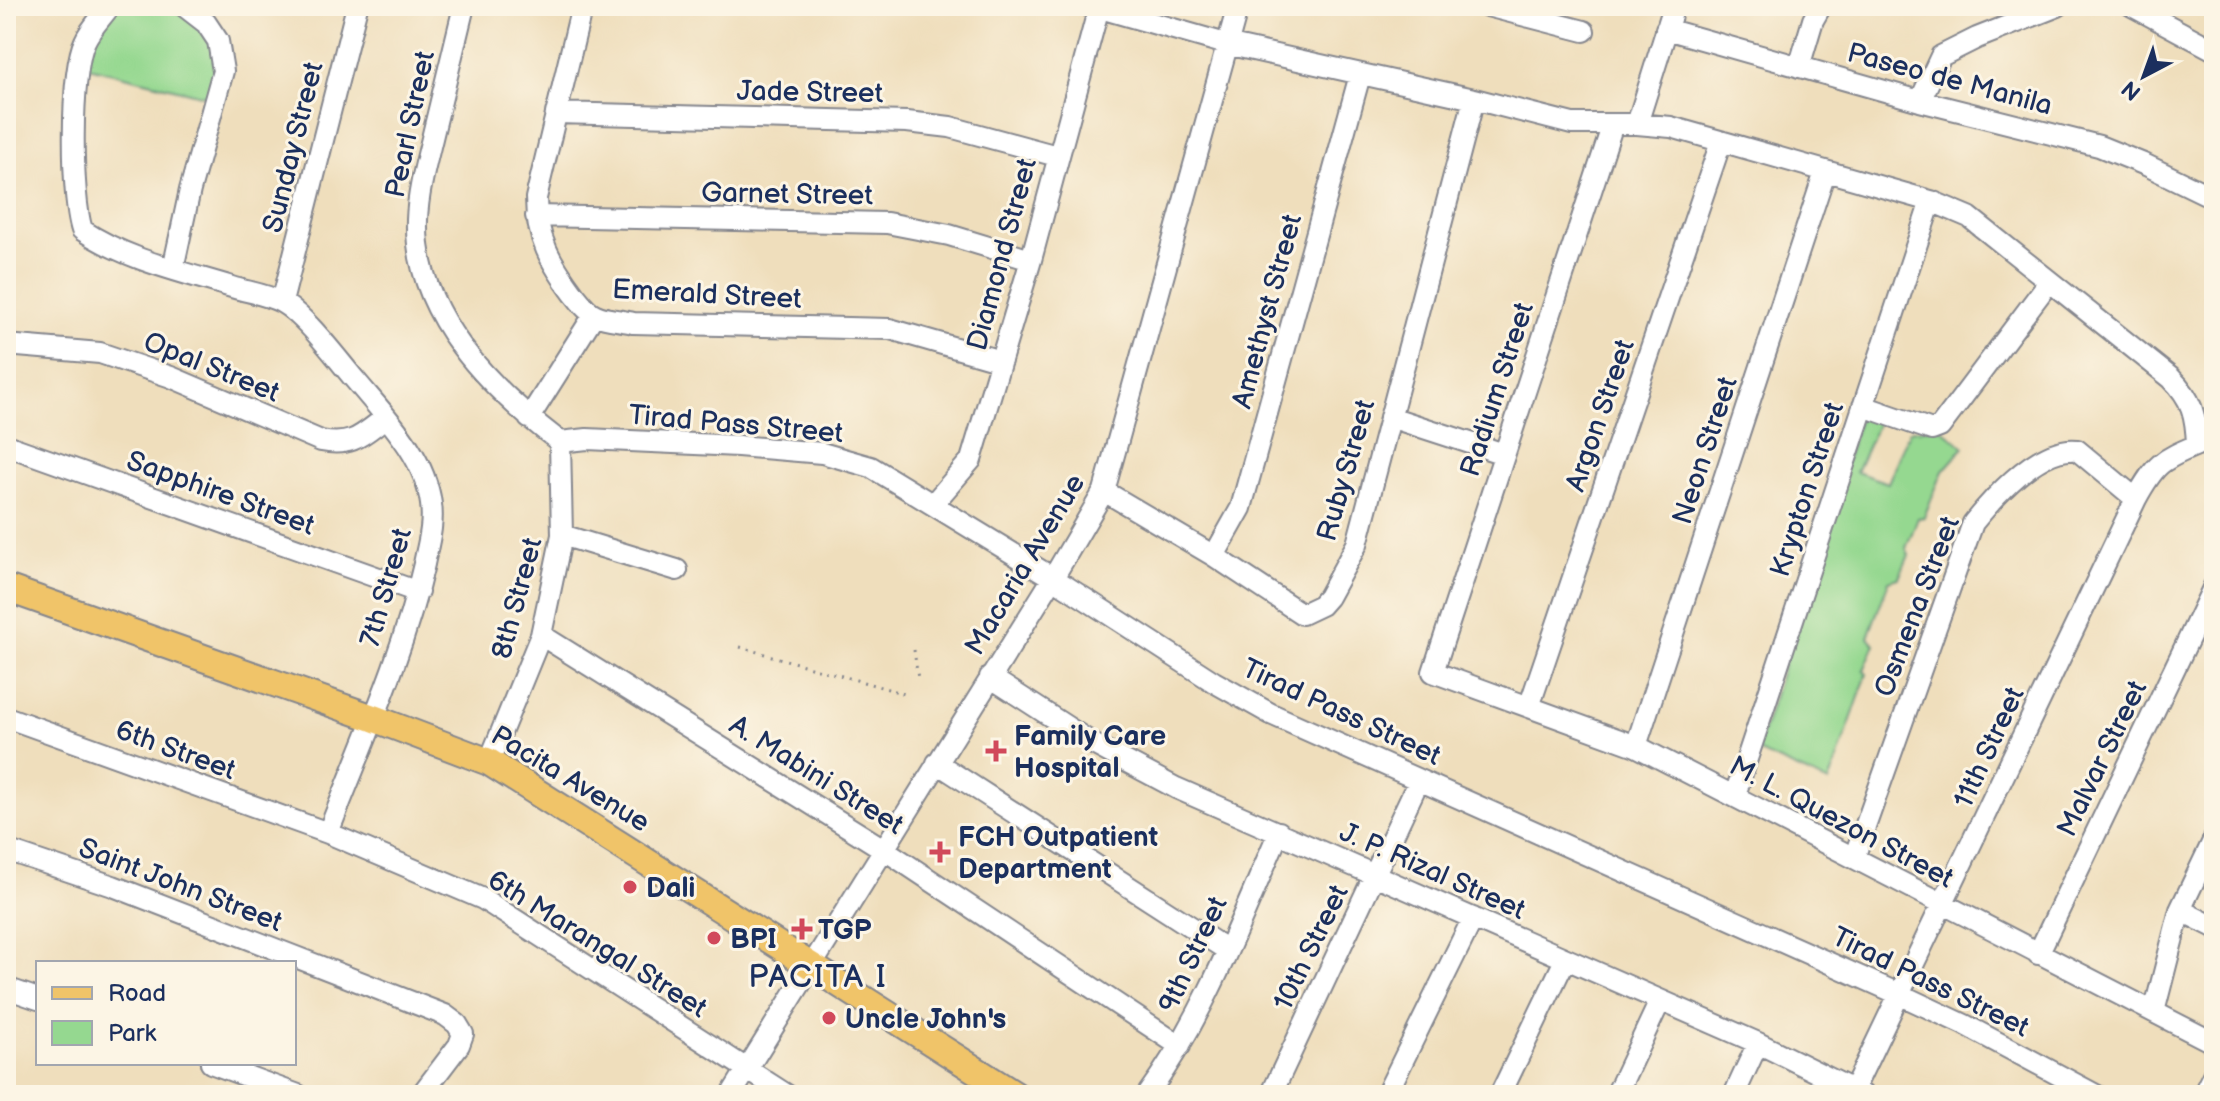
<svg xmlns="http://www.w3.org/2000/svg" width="2220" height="1101" font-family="'Balsamiq Sans',sans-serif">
<rect width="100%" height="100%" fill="#fcf5e5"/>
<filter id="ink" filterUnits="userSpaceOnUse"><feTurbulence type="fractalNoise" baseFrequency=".0125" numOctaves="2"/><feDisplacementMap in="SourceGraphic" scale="16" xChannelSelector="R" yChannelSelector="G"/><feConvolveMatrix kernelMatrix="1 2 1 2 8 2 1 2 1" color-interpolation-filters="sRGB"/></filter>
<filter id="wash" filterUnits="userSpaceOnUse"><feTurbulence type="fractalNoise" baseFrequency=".006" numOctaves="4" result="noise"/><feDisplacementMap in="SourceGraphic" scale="32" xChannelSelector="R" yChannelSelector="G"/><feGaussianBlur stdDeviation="1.8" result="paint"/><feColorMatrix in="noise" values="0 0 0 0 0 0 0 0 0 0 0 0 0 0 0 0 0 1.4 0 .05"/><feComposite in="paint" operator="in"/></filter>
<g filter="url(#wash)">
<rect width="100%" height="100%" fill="#efdebc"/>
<path fill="#95d890" stroke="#588477" stroke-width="2" d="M110,6H184L218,41L213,98L81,65Z
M1863,406L1882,414L1856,472L1888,483L1910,430L1940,427L1964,447L1943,471L1924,517L1918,518L1906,548L1909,555L1899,578L1889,581L1868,637L1875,644L1864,670L1867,674L1829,783L1757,751Z"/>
</g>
<g filter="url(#ink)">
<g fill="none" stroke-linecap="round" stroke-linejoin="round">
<defs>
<path id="minor" d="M110,6C102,17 90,29 85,41C70,72 71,197 82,230C127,260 183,272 235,288C249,292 268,295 281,302C305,315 338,360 356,381C386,417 425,456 431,504C434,525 428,544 424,564C403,656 362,745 328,833
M464,6C454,47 444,89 434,130C427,160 418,190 417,220C414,314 491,389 560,442
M582,6L536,198C536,238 551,263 574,294C580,301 587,312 596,315C607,320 621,320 633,323L890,329L1001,361
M1093,6L1226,44L1474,99L1572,124H1637L1671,127L1931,201L1969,217L2171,378C2192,399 2196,415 2197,445
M1487,6L1584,31
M2132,6L2214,50
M1666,29L1920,101L2099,146L2146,165L2214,198
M1799,67L1813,20L1821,6
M1920,101L1941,56L1977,38L2058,6
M556,113L907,122L950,127L1057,156
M1613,124L1433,672L1636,746L2214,1043
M1637,124L1674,6
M536,216L887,223L949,235L1031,260
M173,269L190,190L223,71L218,41L206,23L184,6
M282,302L357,6
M6,345L100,353L171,377L321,441C353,447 362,435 386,417
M1863,406L1932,430L1940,427L2049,282
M1390,417L1504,454
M529,418L594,315
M560,442L587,439L738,446L822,453L871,467L1053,578L1214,682L1271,714L1901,995L1965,1025L2096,1095
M6,445L418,592
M1104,491L1214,556L1302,614L1321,605L1328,597L1357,544L1474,99
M933,504L971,460L1031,260L1099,7
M562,535L677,570
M1214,556L1241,508L1360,75
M541,635L885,850L1180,1046
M990,677L1095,745L1176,788L1758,1043L1863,1095
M1529,707L1721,142
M6,717L328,833L483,899L787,1095
M1636,746L1825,172
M489,762L541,635L562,535L560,442
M937,763L1227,950
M1735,795L1931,201
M6,850L113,886L445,1015L457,1024L463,1034L459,1045L421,1095
M1854,858L1973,523C1995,496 2039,446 2077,450L2136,499
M2180,910L2214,927
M2038,954L2214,586
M6,988L38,999
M2154,1012L2180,910L2214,839
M211,1063L298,1095
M731,1095L1053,578L1104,491L1238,6
M1147,1095C1205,1016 1240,921 1279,832
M1271,1095L1419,780
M1386,1095L1473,918
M1500,1095L1565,960
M1616,1095L1660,1001
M1734,1095L1758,1043
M1851,1095L2136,499C2155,464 2161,460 2197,445
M2203,1095L2214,1073"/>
<path id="major" d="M6,588L373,718L489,762L1015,1095"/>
</defs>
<use href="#minor" stroke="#85868d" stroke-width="24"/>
<use href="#major" stroke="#85868d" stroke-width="30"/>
<path stroke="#85868d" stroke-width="3" stroke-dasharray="2 6" stroke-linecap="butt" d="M740,647L909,695
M914,650L918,679"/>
<use href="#minor" stroke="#fff" stroke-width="20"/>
<use href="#major" stroke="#f0c469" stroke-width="26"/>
</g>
</g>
<g fill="#d1495b" stroke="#fcf5e5" stroke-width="3">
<path d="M992 739h8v8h8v8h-8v8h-8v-8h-8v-8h8z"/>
<path d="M936 840h8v8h8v8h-8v8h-8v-8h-8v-8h8z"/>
<circle cx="630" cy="887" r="8"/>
<path d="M798 917h8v8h8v8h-8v8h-8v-8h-8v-8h8z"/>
<circle cx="714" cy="938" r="8"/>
<circle cx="829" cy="1018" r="8"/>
</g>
<g text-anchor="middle" stroke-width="6" stroke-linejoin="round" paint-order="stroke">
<g font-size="28" fill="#1b2f5e" stroke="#fcf5e5">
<text transform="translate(1950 78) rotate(15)" y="10">Paseo de Manila</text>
<text transform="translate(810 91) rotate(1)" y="10">Jade Street</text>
<text transform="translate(409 124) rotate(-78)" y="10">Pearl Street</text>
<text transform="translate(292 147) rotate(-76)" y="10">Sunday Street</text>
<text transform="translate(787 193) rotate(1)" y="10">Garnet Street</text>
<text transform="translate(1001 254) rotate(-75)" y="10">Diamond Street</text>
<text transform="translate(707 293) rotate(3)" y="10">Emerald Street</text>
<text transform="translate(1266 311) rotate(-75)" y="10">Amethyst Street</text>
<text transform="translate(212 366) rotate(22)" y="10">Opal Street</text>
<text transform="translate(1496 389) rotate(-72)" y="10">Radium Street</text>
<text transform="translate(1599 415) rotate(-71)" y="10">Argon Street</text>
<text transform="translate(736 423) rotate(5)" y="10">Tirad Pass Street</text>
<text transform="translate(1704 450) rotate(-72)" y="10">Neon Street</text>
<text transform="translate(1345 470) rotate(-74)" y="10">Ruby Street</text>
<text transform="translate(1806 489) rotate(-72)" y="10">Krypton Street</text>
<text transform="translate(221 492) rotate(20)" y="10">Sapphire Street</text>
<text transform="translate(1024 564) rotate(-59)" y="10">Macaria Avenue</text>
<text transform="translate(385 587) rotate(-74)" y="10">7th Street</text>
<text transform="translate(516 598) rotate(-75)" y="10">8th Street</text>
<text transform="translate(1916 606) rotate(-69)" y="10">Osmena Street</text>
<text transform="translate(1342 711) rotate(25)" y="10">Tirad Pass Street</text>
<text transform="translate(1988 747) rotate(-65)" y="10">11th Street</text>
<text transform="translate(176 749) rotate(20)" y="10">6th Street</text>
<text transform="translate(2101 758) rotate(-64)" y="10">Malvar Street</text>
<text transform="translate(817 774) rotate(32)" y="10">A. Mabini Street</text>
<text transform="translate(571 778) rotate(31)" y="10">Pacita Avenue</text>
<text transform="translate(1842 821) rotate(28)" y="10">M. L. Quezon Street</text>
<text transform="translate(1433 870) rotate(24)" y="10">J. P. Rizal Street</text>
<text transform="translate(181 884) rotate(21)" y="10">Saint John Street</text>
<text transform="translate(598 943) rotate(32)" y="10">6th Marangal Street</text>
<text transform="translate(1310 947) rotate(-64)" y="10">10th Street</text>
<text transform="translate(1192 954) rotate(-65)" y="10">9th Street</text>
<text transform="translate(1931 981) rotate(26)" y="10">Tirad Pass Street</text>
</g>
<g font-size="28" font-weight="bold" fill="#1b2f5e" stroke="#fcf5e5" text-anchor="start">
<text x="1014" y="745">Family Care<tspan x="1014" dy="32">Hospital</tspan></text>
<text x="958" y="846">FCH Outpatient<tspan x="958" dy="32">Department</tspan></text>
<text x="646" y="897">Dali</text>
<text x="818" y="939">TGP</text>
<text x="730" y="948">BPI</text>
<text x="845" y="1028">Uncle John's</text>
</g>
<g font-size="32" letter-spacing="2" fill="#1b2f5e" stroke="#fcf5e5">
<text x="818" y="987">PACITA I</text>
</g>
</g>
<rect width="2220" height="1101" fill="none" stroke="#fcf5e5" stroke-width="32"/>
<rect x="36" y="961" width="260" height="104" fill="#fcf5e5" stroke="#a2a6af" stroke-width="2"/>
<rect x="52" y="987" width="40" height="12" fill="#f0c469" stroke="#a2a6af" stroke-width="2"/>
<text x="108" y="1001" font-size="24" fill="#1b2f5e">Road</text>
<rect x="52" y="1021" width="40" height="24" fill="#95d890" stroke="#a2a6af" stroke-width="2"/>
<text x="108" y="1041" font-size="24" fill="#1b2f5e">Park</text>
<g transform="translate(2144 76) rotate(221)" stroke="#fcf5e5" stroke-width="6" paint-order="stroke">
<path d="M0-6L14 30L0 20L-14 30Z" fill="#1b2f5e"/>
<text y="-12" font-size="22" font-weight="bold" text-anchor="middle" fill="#1b2f5e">N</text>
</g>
</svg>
